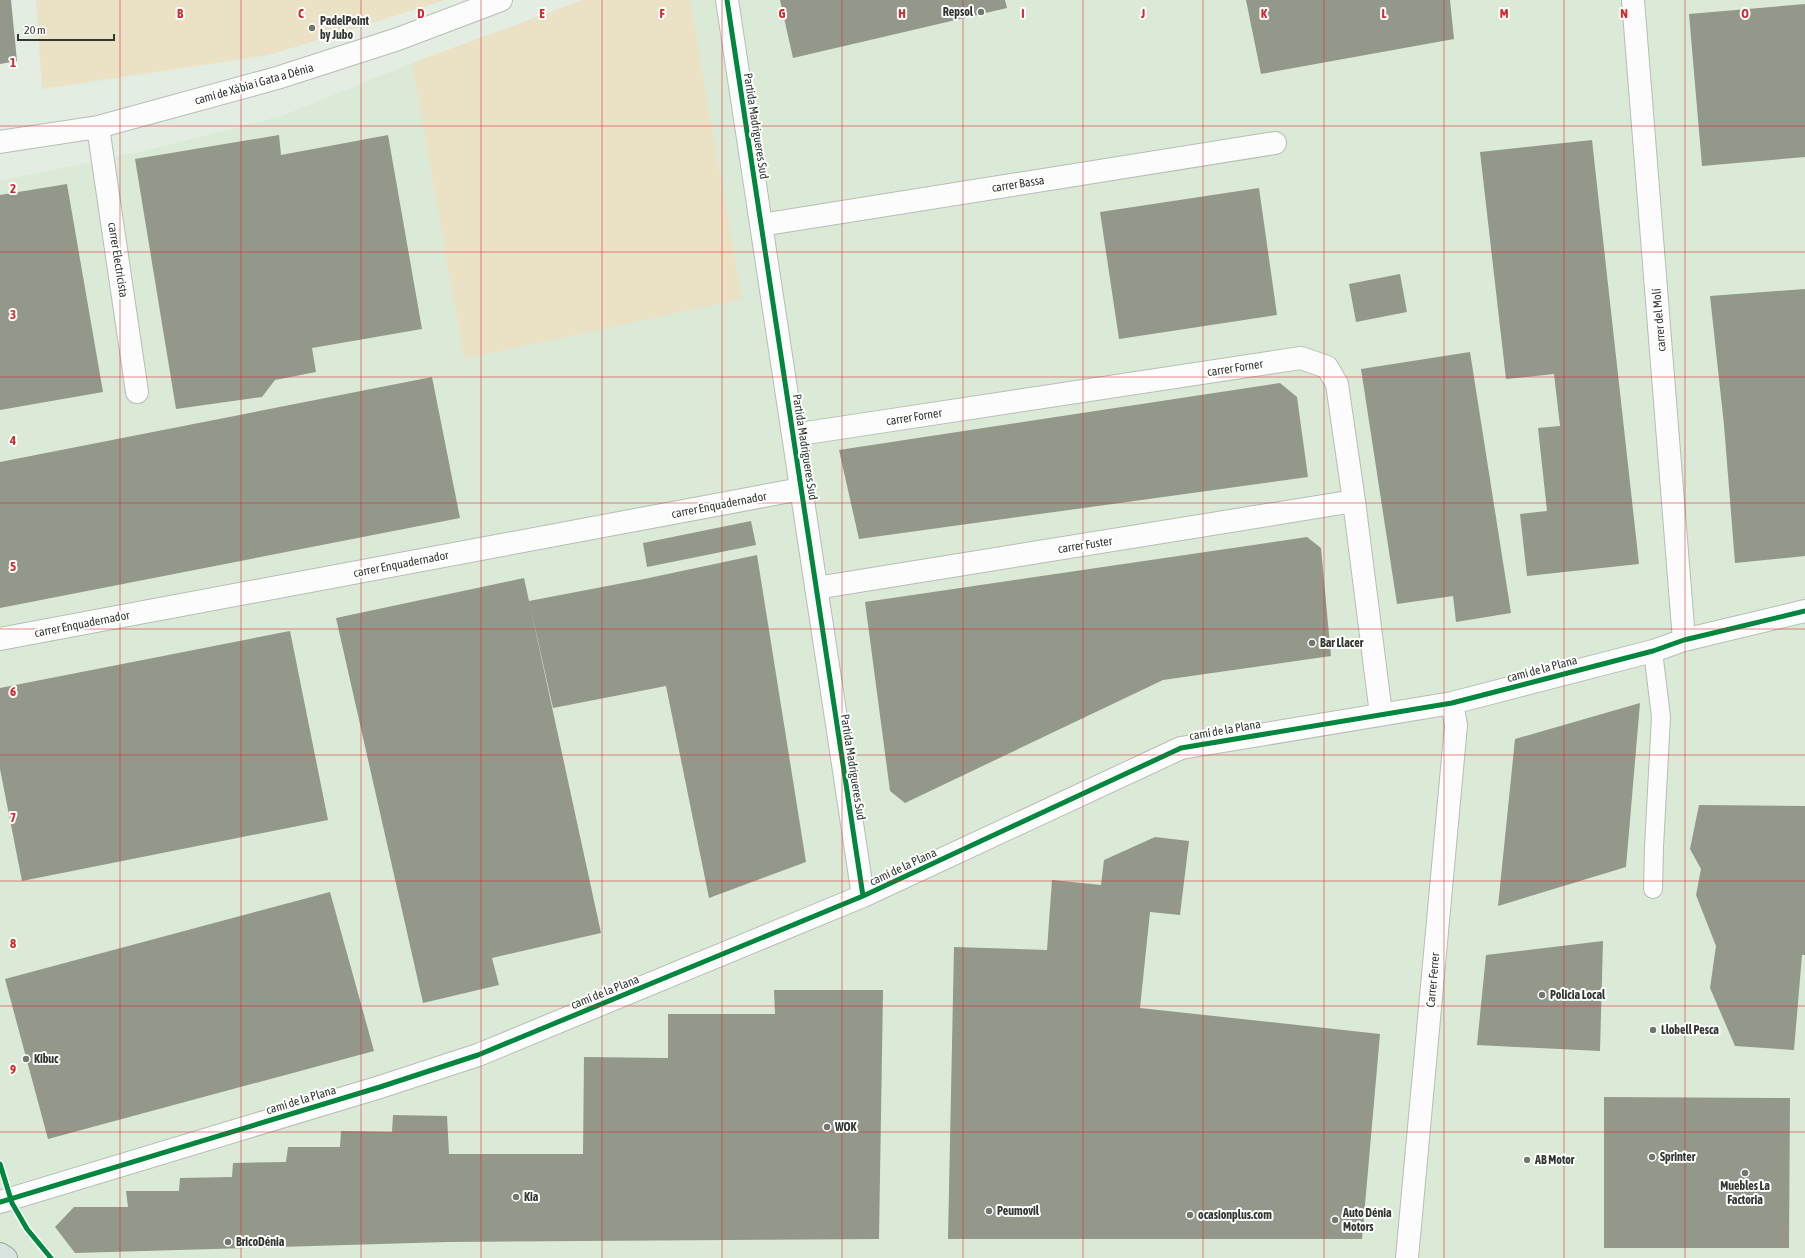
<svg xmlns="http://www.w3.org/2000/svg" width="1805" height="1258" font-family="'Asap Condensed',sans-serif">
<rect width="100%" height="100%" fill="#e4ede2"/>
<path fill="#daead6" d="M583,0H1805V1258H0V181L143,151L282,116L412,63Z"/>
<path fill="#ebe1c5" d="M36,0H446L269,55L42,89Z
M583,0H690L742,299L464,359L412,63Z"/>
<path fill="#93988a" d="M0,0H11L17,61L0,64Z
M780,0H1005L1007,8L793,58Z
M1246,0H1450L1454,39L1261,74Z
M1805,4V157L1702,166L1689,14Z
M279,135L281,155L388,135L422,329L312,348L316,372L275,380L262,397L176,409L135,159Z
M1592,140L1639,564L1527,576L1520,514L1547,511L1538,428L1560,426L1554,374L1506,379L1480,152Z
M67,184L103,392L0,410V195Z
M1259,188L1277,315L1119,339L1100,212Z
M1400,274L1407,312L1356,322L1349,284Z
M1805,289V556L1735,563L1724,425L1710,296Z
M1470,352L1511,613L1456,622L1453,596L1397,604L1361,369Z
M432,377L460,518L0,608V462Z
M1280,383L1297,397L1308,477L859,539L839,450Z
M751,521L756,545L647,567L643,543Z
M1307,537L1321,548L1331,656L1163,680L905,803L890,791L865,602Z
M757,555L806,862L709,898L666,686L553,708L529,601L644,579Z
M524,578L601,933L492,958L499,985L423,1003L336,618Z
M290,631L328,820L22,881L0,769V688Z
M1640,703L1626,867L1498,906L1515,739Z
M1699,805L1805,806V955H1802L1794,1050L1735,1046L1710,988L1716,946L1696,895L1701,869L1690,849Z
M1155,837L1189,841L1180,915L1150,912L1140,1008L1380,1034L1362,1239H948L954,947L1047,950L1052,880L1101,885L1104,860Z
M330,892L374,1051L48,1139L5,979Z
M1603,941L1600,1051L1477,1045L1486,955Z
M774,990H883L879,1239L447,1242L75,1253L55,1227L74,1207H128L126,1191H179L180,1178L232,1177L233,1163L286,1162L288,1147H340L341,1131L392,1132L393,1115L447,1116L449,1154H583L584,1057L668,1058V1014H775Z
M1604,1097L1790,1098L1789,1248H1604Z"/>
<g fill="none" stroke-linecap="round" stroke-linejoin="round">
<defs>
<path id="lane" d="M1653,651L1661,717L1654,847L1653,889"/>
<path id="street" d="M727,0L863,896
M1633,0L1684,640
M98,127L137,392
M0,142L98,127L277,78L398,39L501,0
M761,225L1275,143
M793,435L1301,358L1327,367L1337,384L1354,501L1381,714
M816,588L1354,501
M0,639L801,489
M0,1202L380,1087L478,1055L863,896L1181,748L1452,703L1653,651L1684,640L1805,611
M1407,1258L1456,725L1452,703"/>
<path id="primary" d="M0,1254L6,1258"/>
</defs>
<use href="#lane" stroke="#b6beb5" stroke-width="20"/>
<use href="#street" stroke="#b6beb5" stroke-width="24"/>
<use href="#primary" stroke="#8fa49a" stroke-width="24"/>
<use href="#lane" stroke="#fbfcfb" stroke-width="18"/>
<use href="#street" stroke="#fbfcfb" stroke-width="22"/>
<use href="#primary" stroke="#d8e4df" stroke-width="22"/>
<defs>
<path id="cycleway" d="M727,0L863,896
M0,1164L12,1203L27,1229L51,1258
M0,1202L380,1087L478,1055L863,896L1181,748L1452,703L1653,651L1684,640L1805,611"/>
</defs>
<use href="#cycleway" stroke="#fff" stroke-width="8"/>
<use href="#cycleway" stroke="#00873e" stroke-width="5"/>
</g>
<path fill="none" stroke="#d62828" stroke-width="1" stroke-opacity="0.55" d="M120,0V1258M241,0V1258M361,0V1258M481,0V1258M602,0V1258M722,0V1258M842,0V1258M963,0V1258M1083,0V1258M1203,0V1258M1324,0V1258M1444,0V1258M1564,0V1258M1685,0V1258M0,126H1805M0,252H1805M0,377H1805M0,503H1805M0,629H1805M0,755H1805M0,881H1805M0,1006H1805M0,1132H1805"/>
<g fill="#70776e" stroke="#fff" stroke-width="1.5">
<circle cx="981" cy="12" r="4"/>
<circle cx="312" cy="28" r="4"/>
<circle cx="1312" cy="643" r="4"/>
<circle cx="1542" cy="995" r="4"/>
<circle cx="1653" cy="1030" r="4"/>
<circle cx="26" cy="1059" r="4"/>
<circle cx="827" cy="1127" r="4"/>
<circle cx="1652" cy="1157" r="4"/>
<circle cx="1527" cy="1160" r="4"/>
<circle cx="1745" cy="1173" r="4"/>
<circle cx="516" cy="1197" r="4"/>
<circle cx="989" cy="1211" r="4"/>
<circle cx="1190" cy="1215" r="4"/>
<circle cx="1335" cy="1220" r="4"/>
<circle cx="228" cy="1242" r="4"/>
</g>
<g text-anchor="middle" stroke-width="4" stroke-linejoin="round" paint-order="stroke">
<g font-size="12" font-weight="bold" fill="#313830" stroke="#fff" text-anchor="start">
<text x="973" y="16" text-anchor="end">Repsol</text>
<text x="320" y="25">PadelPoint<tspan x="320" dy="14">by Jubo</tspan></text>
<text x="1320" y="647">Bar Llacer</text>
<text x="1550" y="999">Policia Local</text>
<text x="1661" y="1034">Llobell Pesca</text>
<text x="34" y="1063">Kibuc</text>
<text x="835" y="1131">WOK</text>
<text x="1660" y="1161">Sprinter</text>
<text x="1535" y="1164">AB Motor</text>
<text x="1745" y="1190" text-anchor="middle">Muebles La<tspan x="1745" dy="14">Factoria</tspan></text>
<text x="524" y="1201">Kia</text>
<text x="997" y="1215">Peumovil</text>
<text x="1343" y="1217">Auto Dénia<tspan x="1343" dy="14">Motors</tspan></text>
<text x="1198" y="1219">ocasionplus.com</text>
<text x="236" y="1246">BricoDénia</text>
</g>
<g font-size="12" fill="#313830" stroke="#fff">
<text transform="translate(254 84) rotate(-16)" y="4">camí de Xàbia i Gata a Dénia</text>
<text transform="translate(756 126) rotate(81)" y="4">Partida Madrigueres Sud</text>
<text transform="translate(1018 184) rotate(-9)" y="4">carrer Bassa</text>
<text transform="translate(118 260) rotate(81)" y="4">carrer Electricista</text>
<text transform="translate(1659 320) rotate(-95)" y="4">carrer del Molí</text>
<text transform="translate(1235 368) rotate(-9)" y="4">carrer Forner</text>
<text transform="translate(914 417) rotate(-9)" y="4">carrer Forner</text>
<text transform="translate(805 447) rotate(81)" y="4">Partida Madrigueres Sud</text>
<text transform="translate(719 505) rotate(-11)" y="4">carrer Enquadernador</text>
<text transform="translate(1085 545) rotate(-9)" y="4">carrer Fuster</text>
<text transform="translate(401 564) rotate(-11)" y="4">carrer Enquadernador</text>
<text transform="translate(82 624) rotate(-11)" y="4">carrer Enquadernador</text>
<text transform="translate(1542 669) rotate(-15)" y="4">camí de la Plana</text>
<text transform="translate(1225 730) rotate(-10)" y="4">camí de la Plana</text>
<text transform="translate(853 767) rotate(81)" y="4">Partida Madrigueres Sud</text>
<text transform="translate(903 867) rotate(-25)" y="4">camí de la Plana</text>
<text transform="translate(1433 980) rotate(-85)" y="4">Carrer Ferrer</text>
<text transform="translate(605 992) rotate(-22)" y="4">camí de la Plana</text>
<text transform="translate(301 1100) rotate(-17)" y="4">camí de la Plana</text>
</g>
</g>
<g font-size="13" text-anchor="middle" font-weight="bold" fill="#d62828" stroke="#fff" stroke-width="4" stroke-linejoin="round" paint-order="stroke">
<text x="180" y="18">B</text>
<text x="301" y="18">C</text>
<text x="421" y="18">D</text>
<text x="542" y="18">E</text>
<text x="662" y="18">F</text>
<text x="782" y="18">G</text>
<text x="902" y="18">H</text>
<text x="1023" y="18">I</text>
<text x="1143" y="18">J</text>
<text x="1264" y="18">K</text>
<text x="1384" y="18">L</text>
<text x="1504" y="18">M</text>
<text x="1624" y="18">N</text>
<text x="1745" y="18">O</text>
<text x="13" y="67">1</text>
<text x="13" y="193">2</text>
<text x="13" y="319">3</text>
<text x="13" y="445">4</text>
<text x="13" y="571">5</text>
<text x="13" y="696">6</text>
<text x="13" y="822">7</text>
<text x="13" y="948">8</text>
<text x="13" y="1074">9</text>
</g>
<path d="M18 34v6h96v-6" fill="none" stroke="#313830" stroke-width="2"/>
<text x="24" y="34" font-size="12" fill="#313830" stroke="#ffffff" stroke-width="3" paint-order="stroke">20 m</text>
</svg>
